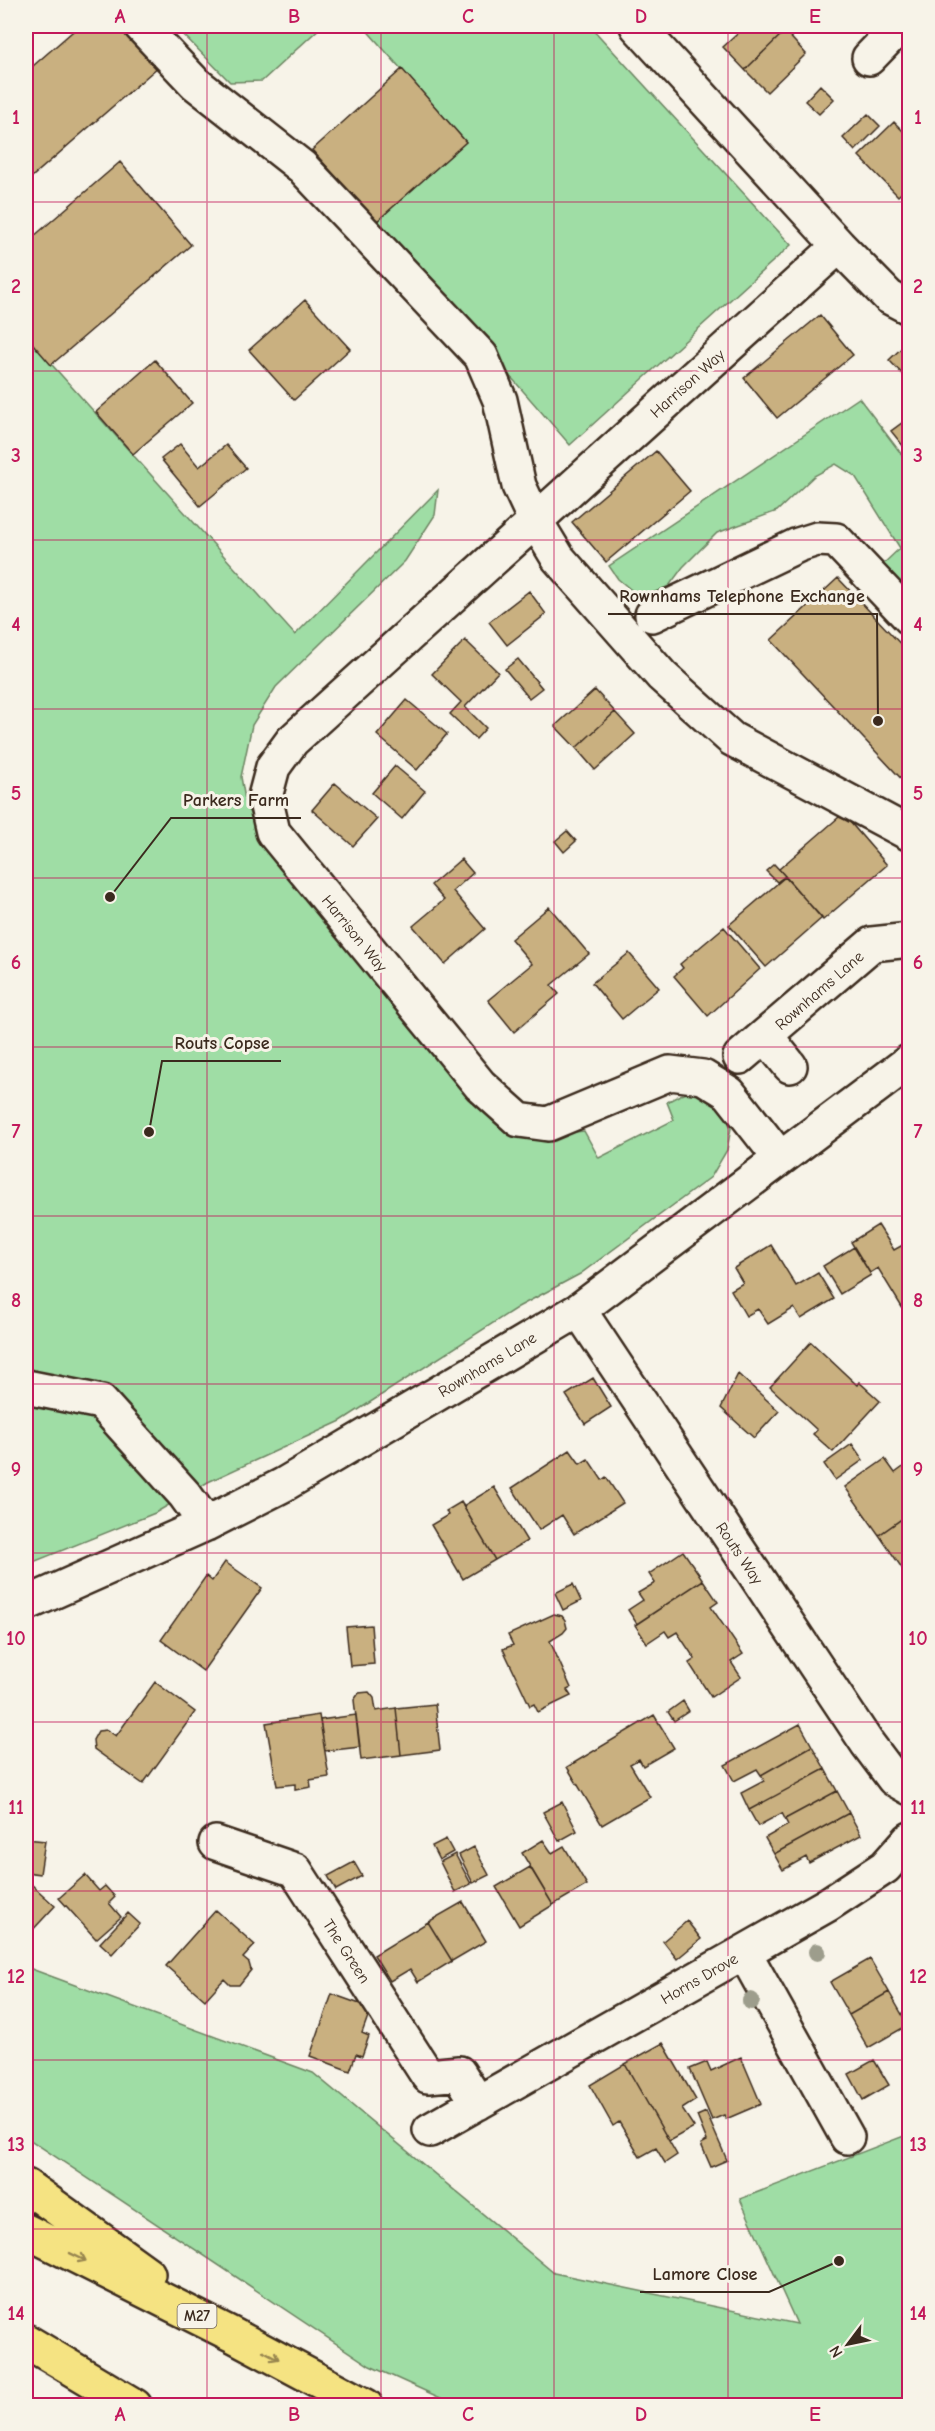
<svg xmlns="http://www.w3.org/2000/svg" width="935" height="2431" font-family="'Comic Neue',sans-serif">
<rect width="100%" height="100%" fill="#f7f3e8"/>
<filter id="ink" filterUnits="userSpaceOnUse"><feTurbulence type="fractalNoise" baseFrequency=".0167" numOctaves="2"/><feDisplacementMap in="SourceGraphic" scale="12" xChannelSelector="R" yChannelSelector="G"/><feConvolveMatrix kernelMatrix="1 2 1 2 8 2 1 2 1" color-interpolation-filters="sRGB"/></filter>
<g filter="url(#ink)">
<path fill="#9fdda5" stroke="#6d8462" stroke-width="1.5" d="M175,26H322L262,81L230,82Z
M363,26H590L791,245L570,445L376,222L466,142Z
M26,336L295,635L438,490L435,515L405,561L276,687L252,725L241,777L246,805L259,834L393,1007L477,1106L499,1125L531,1137L584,1131L599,1158L674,1120L667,1102L680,1095L696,1091L721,1107L731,1128L727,1150L711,1177L580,1274L518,1307L341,1421L208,1482L155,1513L26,1565Z
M859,398L909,464V587L901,588L880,567L900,548L855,476L836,464L814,476L777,511L717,533L683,567L669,586L641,598L618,579L609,566Z
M26,1967L313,2073L554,2273L797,2324L740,2199L909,2134V2405H456L370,2366L26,2137Z"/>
<path fill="#c9b080" stroke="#3b2a1e" stroke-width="1.5" d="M79,26H124L159,66L26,182V72Z
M746,26H780L785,31L745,70L723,47Z
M785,31L806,54L767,92L745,70Z
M402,69L466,142L376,222L312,150Z
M820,85L834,99L819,114L805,101Z
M868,114L880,126L855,151L843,138Z
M894,122L910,138V185L898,196L859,156Z
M120,162L191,245L51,365L26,336V243Z
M305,300L350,349L294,400L249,350Z
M820,315L853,355L777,418L744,378Z
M910,340V382L889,360Z
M155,360L192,403L133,454L96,412Z
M910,417V443L904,447L891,431Z
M180,444L199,467L226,445L246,468L200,506L161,459Z
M656,451L690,491L606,562L572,522Z
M838,578L910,654V788L771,640Z
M529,591L546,614L507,645L489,622Z
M465,640L498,672L465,707L486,728L476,739L450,714L461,702L432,674Z
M518,659L542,688L529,698L505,669Z
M595,690L615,712L576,748L555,726Z
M407,700L447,734L417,770L377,735Z
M615,712L635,734L595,770L576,748Z
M395,766L425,791L402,819L372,793Z
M335,783L377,819L353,846L312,810Z
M839,817L849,821L887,865L823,920L779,869Z
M567,831L576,841L564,852L555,841Z
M461,859L473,873L453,891L485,929L445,964L413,926L444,900L431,885Z
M774,864L785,876L777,882L766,871Z
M785,877L822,918L766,967L729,925Z
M549,907L589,954L551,985L559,994L514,1032L488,1000L532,964L511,939Z
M724,927L760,969L708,1016L674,976L683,968L680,964Z
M629,953L659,988L622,1019L592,983Z
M878,1225L894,1250L910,1241V1305L903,1309L878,1268L870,1273L851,1242Z
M771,1245L796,1286L818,1273L834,1299L801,1319L794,1308L768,1324L758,1309L746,1316L731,1290L743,1283L734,1268Z
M854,1247L871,1275L840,1294L823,1266Z
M811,1342L857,1385L859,1382L880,1401L833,1452L813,1434L817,1430L770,1387Z
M738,1374L779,1411L754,1438L721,1408Z
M593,1378L611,1407L585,1424L566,1395Z
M852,1444L863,1460L835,1480L824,1464Z
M570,1450L580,1464L588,1459L602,1480L606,1477L623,1503L574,1534L562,1515L539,1530L512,1488Z
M885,1459L895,1473L910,1462V1513L879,1535L845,1487Z
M494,1487L527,1541L495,1560L463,1506Z
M461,1502L495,1560L463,1579L431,1525L448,1515L446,1511Z
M910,1513V1567L904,1571L879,1535Z
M683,1551L703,1580L637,1624L628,1610L643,1600L638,1593L655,1583L649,1574Z
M225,1562L262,1588L203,1671L161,1640L206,1576L212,1581Z
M703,1580L718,1602L711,1607L743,1654L731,1662L741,1677L711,1697L689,1663L695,1659L677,1632L669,1637L665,1631L647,1643L635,1625Z
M573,1584L581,1601L563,1610L555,1593Z
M554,1614L562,1616L565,1620L567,1628L563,1633L550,1641L571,1688L567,1690L571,1696L538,1712L534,1704L530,1706L503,1649L513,1645L508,1635Z
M371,1625L374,1664L350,1666L346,1627Z
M155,1682L195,1712L143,1784L94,1749L93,1740L98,1731L107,1730L116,1736Z
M369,1692L374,1698L376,1711L396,1708L401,1755L361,1760L354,1700L359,1693Z
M683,1701L689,1711L674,1721L668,1712Z
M435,1704L440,1750L401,1755L396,1708Z
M319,1715L329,1777L310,1780L311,1787L295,1790V1784L277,1786L266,1723Z
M356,1715L360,1747L325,1751L320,1720Z
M654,1715L674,1748L643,1766L639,1759L630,1764L650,1797L602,1825L567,1767Z
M800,1724L812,1746L761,1775L757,1769L734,1781L725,1765Z
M812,1746L825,1769L749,1810L741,1793L764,1781L761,1775Z
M825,1769L837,1791L785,1819L782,1813L758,1826L749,1810Z
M837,1791L849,1813L774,1854L765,1838L788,1825L785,1819Z
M562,1802L577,1831L559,1841L543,1812Z
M849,1813L861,1835L809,1863L806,1857L783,1870L774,1854Z
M26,1839L45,1841L40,1874L26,1872Z
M446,1839L453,1852L439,1860L432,1846Z
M543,1840L552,1853L564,1846L587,1885L553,1905L522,1853Z
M474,1847L489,1875L473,1883L459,1855Z
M455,1854L471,1884L455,1892L440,1862Z
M354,1862L362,1876L336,1890L328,1876Z
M530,1867L553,1905L519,1926L496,1887Z
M85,1875L99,1891L105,1886L115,1897L109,1903L121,1917L96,1939L59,1898Z
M31,1884L55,1906L29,1934L26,1931V1891Z
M463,1902L486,1941L452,1961L428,1922Z
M216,1910L255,1945L243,1958L249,1963L251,1970L239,1985H230L224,1979L205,2000L166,1966Z
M128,1913L140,1924L112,1954L100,1943Z
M687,1921L701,1939L677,1959L663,1941Z
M428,1922L452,1961L418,1982L410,1969L390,1981L374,1955Z
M870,1959L889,1992L849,2015L830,1982Z
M889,1992L908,2025L868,2048L849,2015Z
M332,1994L371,2008L362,2033L369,2036L362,2056L356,2054L350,2071L310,2056Z
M663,2043L696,2100L682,2109L694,2127L669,2141L625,2064Z
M741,2057L761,2104L726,2119L724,2115L712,2120L690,2069L707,2062L711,2071Z
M874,2060L889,2085L863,2100L849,2074Z
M625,2064L677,2155L665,2163L656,2148L640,2157L619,2122L613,2126L590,2085Z
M706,2112L727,2160L711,2167L701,2144L707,2141L697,2116Z"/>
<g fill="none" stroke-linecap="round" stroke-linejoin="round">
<defs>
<path id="minor" d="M141,26L195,83L302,167L481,356L500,400L519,486L535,520L558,558L662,676L732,739L910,834
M637,26L839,246L889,297L910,308
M869,58L900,26
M652,615L798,545L817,539L836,540L910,618
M766,1036L790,1066
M740,1057L872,944L910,940
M780,1158L729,1093L703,1077L670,1073L548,1124L519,1120L480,1085L273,832L265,797L273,767L292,741L839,246
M579,1310L867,1743L894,1779L910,1788
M26,1387L101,1402L185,1495L206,1524
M26,1604L206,1524L283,1485L579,1310L910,1061
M216,1843L295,1870L428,2076L459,2073L478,2103
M744,1952L847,2137
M430,2130L827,1905L885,1867L910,1839"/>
<path id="highway" d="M26,2186L148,2274
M26,2231L231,2334L366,2406
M26,2341L135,2406"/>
</defs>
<use href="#minor" stroke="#3b2a1e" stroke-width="38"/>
<use href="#highway" stroke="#3b2a1e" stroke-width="38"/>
<use href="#minor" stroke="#f7f3e8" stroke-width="33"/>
<use href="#highway" stroke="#f5e382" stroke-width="33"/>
</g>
<g fill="#9d9d8c">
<circle cx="817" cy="1952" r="9"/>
<circle cx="751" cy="2001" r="9"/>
</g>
<defs><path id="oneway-shaft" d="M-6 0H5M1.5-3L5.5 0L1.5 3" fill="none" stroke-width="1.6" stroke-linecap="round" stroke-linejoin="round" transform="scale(1.5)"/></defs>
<g stroke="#988650">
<use href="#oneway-shaft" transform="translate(78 2257) rotate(26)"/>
<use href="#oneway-shaft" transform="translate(271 2355) rotate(28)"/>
</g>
</g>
<path fill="none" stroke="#c2185b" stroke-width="1.5" stroke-opacity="0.55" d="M207,26V2406M381,26V2406M554,26V2406M728,26V2406M26,202H910M26,371H910M26,540H910M26,709H910M26,878H910M26,1047H910M26,1216H910M26,1384H910M26,1553H910M26,1722H910M26,1891H910M26,2060H910M26,2229H910"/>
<g text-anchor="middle" stroke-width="6" stroke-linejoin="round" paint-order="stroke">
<rect fill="#f7f3e8" stroke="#73665b" stroke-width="1.5" x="177.5" y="2304" width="39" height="24" rx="4.5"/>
<g font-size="15" font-weight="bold" fill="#3b2a1e">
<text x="197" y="2321">M27</text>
</g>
<g font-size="16" fill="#3b2a1e" stroke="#f7f3e8">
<text transform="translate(687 383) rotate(-42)" y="6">Harrison Way</text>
<text transform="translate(355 933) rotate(51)" y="6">Harrison Way</text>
<text transform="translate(819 990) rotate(-41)" y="6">Rownhams Lane</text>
<text transform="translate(487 1364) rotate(-31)" y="6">Rownhams Lane</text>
<text transform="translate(740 1553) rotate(56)" y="6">Routs Way</text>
<text transform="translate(347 1951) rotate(57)" y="6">The Green</text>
<text transform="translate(699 1978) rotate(-30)" y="6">Horns Drove</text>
</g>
</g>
<path fill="none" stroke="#3b2a1e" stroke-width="2" d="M878 721L877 614H608M110 897L171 818H301M149 1132L162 1061H281M839 2261L769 2292H640"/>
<g fill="#3b2a1e" stroke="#f7f3e8" stroke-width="2">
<circle cx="878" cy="721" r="6"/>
<circle cx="110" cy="897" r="6"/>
<circle cx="149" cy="1132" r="6"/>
<circle cx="839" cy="2261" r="6"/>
</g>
<g font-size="18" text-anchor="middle" font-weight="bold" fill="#3b2a1e" stroke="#f7f3e8" stroke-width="6" stroke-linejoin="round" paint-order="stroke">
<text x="742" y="602">Rownhams Telephone Exchange</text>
<text x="236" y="806">Parkers Farm</text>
<text x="222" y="1049">Routs Copse</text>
<text x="705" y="2280">Lamore Close</text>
</g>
<rect width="935" height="2431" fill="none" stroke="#f7f3e8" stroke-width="66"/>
<g transform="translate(848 2344) rotate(238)" stroke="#f7f3e8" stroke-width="4.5" paint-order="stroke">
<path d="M0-4.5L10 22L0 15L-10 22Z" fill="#3b2a1e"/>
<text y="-9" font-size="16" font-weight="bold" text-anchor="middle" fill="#3b2a1e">N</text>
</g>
<rect x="33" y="33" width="869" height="2365" fill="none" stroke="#c2185b" stroke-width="2"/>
<g font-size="20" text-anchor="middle" font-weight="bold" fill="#c2185b">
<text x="120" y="23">A</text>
<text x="294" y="23">B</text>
<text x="468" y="23">C</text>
<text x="641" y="23">D</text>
<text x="815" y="23">E</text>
<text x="16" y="124">1</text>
<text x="918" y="124">1</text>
<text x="16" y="293">2</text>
<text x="918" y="293">2</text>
<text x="16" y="462">3</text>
<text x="918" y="462">3</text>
<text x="16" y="631">4</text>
<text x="918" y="631">4</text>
<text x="16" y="800">5</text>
<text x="918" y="800">5</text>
<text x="16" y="969">6</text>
<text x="918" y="969">6</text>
<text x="16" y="1138">7</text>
<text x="918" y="1138">7</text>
<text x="16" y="1307">8</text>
<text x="918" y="1307">8</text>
<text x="16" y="1476">9</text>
<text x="918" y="1476">9</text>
<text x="16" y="1645">10</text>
<text x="918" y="1645">10</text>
<text x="16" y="1814">11</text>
<text x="918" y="1814">11</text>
<text x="16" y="1983">12</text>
<text x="918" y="1983">12</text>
<text x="16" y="2151">13</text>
<text x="918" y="2151">13</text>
<text x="16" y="2320">14</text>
<text x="918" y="2320">14</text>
<text x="120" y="2421">A</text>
<text x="294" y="2421">B</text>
<text x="468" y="2421">C</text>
<text x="641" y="2421">D</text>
<text x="815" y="2421">E</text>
</g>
</svg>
